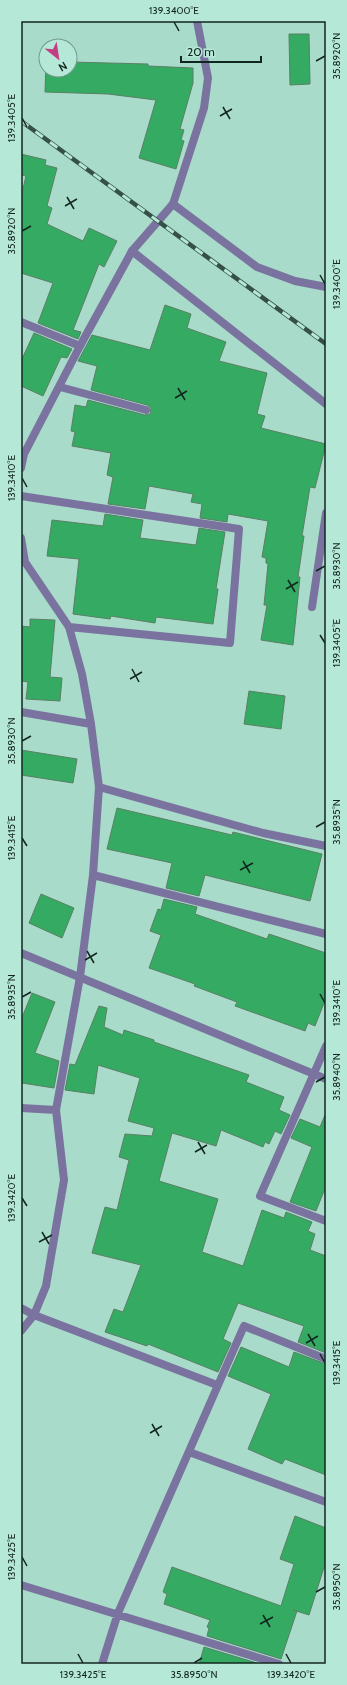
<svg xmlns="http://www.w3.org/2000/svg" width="347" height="1685" font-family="Cabin,sans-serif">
<rect width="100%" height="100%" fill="#a8dbca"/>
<path fill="#35aa62" stroke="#5b7f65" d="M289,34H309L310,84L290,85Z
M46,61V70H70V62L148,64V66L193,68V83L180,129L184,130L181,140L184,141L176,169L139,158L156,100L108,94L45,92Z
M21,154L46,160L45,165L57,168L47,206L52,208L47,224L83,241L89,228L117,241L104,267L99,264L73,330L81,332L78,339L38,323L53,283L21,273V197L26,176L21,175Z
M165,305L191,314L187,328L226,342L219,361L267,373L257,414L265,416L261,428L326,444L315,488L310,487L302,536H304L298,577H300L293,645L261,640L267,605H264L268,564L266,563V558L262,557L268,521L228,514L227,522L200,518L202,504L191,502L193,494L149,486L145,509L108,504L113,477L107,475L111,453L72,446L75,432L71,431L75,405L86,407L88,400L145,415L150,414L151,408L147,405L91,390L97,366L78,361L92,335L150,350Z
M34,333L72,349L67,358L61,357L43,396L21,386V361Z
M105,514L143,520L140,538L196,545L199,528L225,532L216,589H218L213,624L156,617L155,623L111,616L110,619L73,614L79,559L47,556L52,520L103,526Z
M30,619L55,620L50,677L62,678L60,701L26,699L28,682L21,681V626L30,627Z
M249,691L285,696L281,729L244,724Z
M21,750L77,759L73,783L21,775Z
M117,808L232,835L233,832L322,854L310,901L205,875L199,896L166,888L172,863L107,849Z
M41,894L74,908L62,938L29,923Z
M164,899L197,907L195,914L267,939L269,934L326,953V998L315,1026L308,1023L305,1031L235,1006L237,1002L194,986L195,984L149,968L161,935L150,931L158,909L161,910Z
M32,993L55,1002L35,1053L59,1061L54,1088L22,1083L21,1084V1020Z
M99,1006L107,1008L104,1027L123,1035L124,1030L154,1040V1042L249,1075L246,1082L284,1097L279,1110L290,1115L281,1134L275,1131L269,1144L265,1142L263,1147L221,1130L216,1146L172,1133L159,1181L218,1199L202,1252L243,1266L262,1210L284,1218L286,1212L312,1222L308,1231L315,1234L310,1250L326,1256V1353L298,1342L304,1326L238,1303L223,1339L231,1343L218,1372L148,1344L147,1346L105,1332L114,1309L123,1312L141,1265L92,1253L105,1207L117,1210L129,1160L119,1157L125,1134L152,1136L154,1128L128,1121L140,1078L98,1065L94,1094L65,1090L70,1064L75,1065Z
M325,1115L326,1186L316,1211L290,1202L312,1147L291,1138L300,1119L320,1127Z
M241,1347L289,1367L294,1352L326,1364V1475L285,1459L282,1464L248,1449L271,1394L228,1376Z
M295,1516L326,1528V1561L309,1615L293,1610L297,1611L281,1659L207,1636L209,1628L207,1627L210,1620L164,1604L167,1594L163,1592L172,1567L281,1606L294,1564L280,1559Z
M204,1647L260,1664H199Z"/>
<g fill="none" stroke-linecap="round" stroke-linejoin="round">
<path stroke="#7b739f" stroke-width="8" d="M132,251L173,204
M21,322L80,346
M60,387L146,410
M312,607L326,513"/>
<path stroke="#7b739f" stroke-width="8" d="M197,21L208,78L204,108L173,204L257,267L295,281L326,287
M21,468L24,454L80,346L132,251L326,404
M21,496L239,529L230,643L69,627
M21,538L25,562L69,627L82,674L91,724L99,787L93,875L80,977L56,1110L64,1180L46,1286L34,1315L21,1331
M21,712L91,724
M99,787L263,833L326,846
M93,875L326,934
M326,1046L260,1196L326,1221
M21,1108L56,1110
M21,1308L34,1315L217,1385
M189,1452L326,1502
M21,1585L279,1664
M102,1664L118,1613L244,1326L326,1359"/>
<path stroke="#7b739f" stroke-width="8" d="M21,953L326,1079"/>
<defs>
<path id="rail" d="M21,121L326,344"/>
</defs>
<use href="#rail" stroke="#355047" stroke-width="4.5"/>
<use href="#rail" stroke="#b5e8d7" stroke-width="3" stroke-dasharray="9" stroke-linecap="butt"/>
</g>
<path fill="none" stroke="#122620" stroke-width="1.5" d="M174,22L179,31M316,61L325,56M223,107L230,119M220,116L232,109M22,118L27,127M67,197L74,209M65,206L77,199M22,231L31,226M320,275L325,284M178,388L185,400M175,398L187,391M22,478L27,487M316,571L325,566M288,580L295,592M286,589L298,582M320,635L325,643M132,669L139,682M130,679L142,672M22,741L31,736M316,827L325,822M22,838L27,846M243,861L250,873M240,870L253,863M87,951L94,963M85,960L97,953M320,994L325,1003M22,997L31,992M316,1082L325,1077M198,1142L205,1154M195,1152L207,1145M22,1198L27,1206M42,1232L49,1244M39,1242L52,1235M308,1334L315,1346M306,1343L318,1336M320,1354L325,1363M152,1424L159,1436M150,1433L162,1426M22,1557L27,1566M316,1592L325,1587M263,1615L270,1627M260,1624L273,1617M78,1654L83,1663M286,1654L291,1663M194,1663L202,1658"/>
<rect width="347" height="1685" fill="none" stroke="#b5e8d7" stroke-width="44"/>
<g transform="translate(58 58) rotate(150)"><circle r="19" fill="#b5e8d7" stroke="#749a8e"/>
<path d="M0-3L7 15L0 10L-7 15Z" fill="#c33f84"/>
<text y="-6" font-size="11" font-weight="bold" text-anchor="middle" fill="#122620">N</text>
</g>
<path d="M181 56v6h80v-6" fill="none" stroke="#122620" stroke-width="2"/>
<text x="187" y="56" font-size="12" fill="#122620" stroke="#b5e8d7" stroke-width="3" paint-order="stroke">20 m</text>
<rect x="22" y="22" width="303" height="1641" fill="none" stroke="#122620" stroke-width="1.5"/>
<g font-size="10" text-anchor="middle" fill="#122620">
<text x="174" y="14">139.3400°E</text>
<text transform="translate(336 56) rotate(-90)" y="4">35.8920°N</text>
<text transform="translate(11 118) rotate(-90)" y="4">139.3405°E</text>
<text transform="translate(11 231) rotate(-90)" y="4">35.8920°N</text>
<text transform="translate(336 284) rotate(-90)" y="4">139.3400°E</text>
<text transform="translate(11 478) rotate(-90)" y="4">139.3410°E</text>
<text transform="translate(336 566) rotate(-90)" y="4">35.8930°N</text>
<text transform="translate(336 643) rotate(-90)" y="4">139.3405°E</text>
<text transform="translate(11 741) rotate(-90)" y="4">35.8930°N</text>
<text transform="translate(336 822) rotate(-90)" y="4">35.8935°N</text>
<text transform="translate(11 838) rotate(-90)" y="4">139.3415°E</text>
<text transform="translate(11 997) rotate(-90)" y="4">35.8935°N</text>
<text transform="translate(336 1003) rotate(-90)" y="4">139.3410°E</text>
<text transform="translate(336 1077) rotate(-90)" y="4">35.8940°N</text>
<text transform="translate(11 1198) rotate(-90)" y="4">139.3420°E</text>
<text transform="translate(336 1363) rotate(-90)" y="4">139.3415°E</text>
<text transform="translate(11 1557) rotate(-90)" y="4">139.3425°E</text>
<text transform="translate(336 1587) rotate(-90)" y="4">35.8950°N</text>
<text x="83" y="1678">139.3425°E</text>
<text x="194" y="1678">35.8950°N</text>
<text x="291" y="1678">139.3420°E</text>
</g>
</svg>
